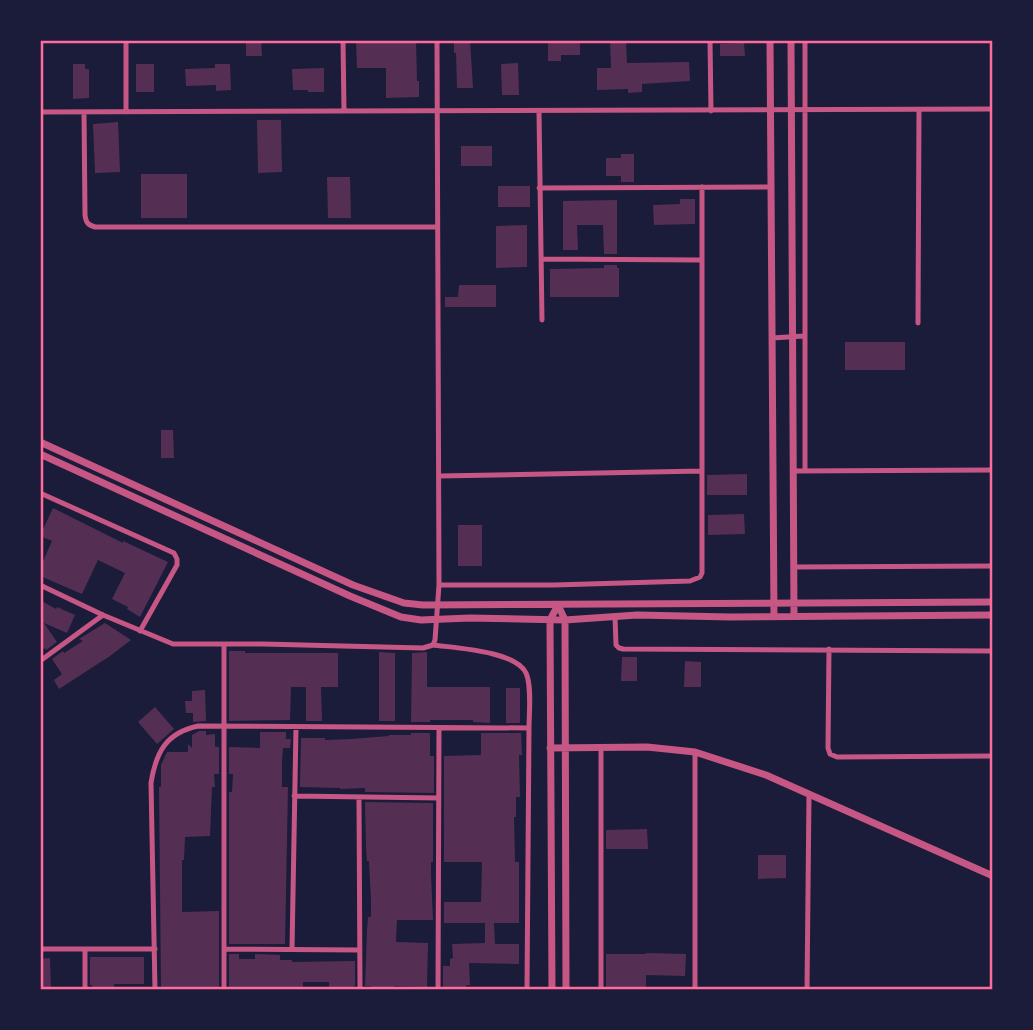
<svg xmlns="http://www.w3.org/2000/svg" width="1033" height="1030" font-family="Arial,sans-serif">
<rect width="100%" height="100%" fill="#1b1b3a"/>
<path fill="#542f53" d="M246,40H261L262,56H246Z
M356,40H416L417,81H419V97L386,98V68H357Z
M454,40H470L473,88H457L456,53H454Z
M548,40H580V55H561V61H548Z
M610,40H626L627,63L689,62L690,81L642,84V92L628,93V89L597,90V68H611Z
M744,43L745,56H720V44Z
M518,63L519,95H502L501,64Z
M73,64H85V69H89V98L73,99Z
M136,64H154V92H136Z
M215,64H230L231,90L216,91V85L186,86L185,69L215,68Z
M324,68V92H308V90H293L292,69Z
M257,120H281L282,172L258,173Z
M118,122L120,172L95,173L93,124Z
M461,146H492V166H461Z
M621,154H634V182H621V176H606V158H621Z
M141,174H187V218H141Z
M327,177H350L351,218H328Z
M498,186H530V207H498Z
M680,199H695V224L654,225L653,205L680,204Z
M617,200V254H604L603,225H577L578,250H563V201Z
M527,225V267L496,268V226Z
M604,265H617V268H619V297H550V269L604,268Z
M459,285H496V307H445V297H458Z
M845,342H905V370H845Z
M161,430H173L174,458H161Z
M747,474V495H707V475Z
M53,508L123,543V541L168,562L140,617L127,609L128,607L112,599L125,573L98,560L82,594L40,576V568L52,541L40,536Z
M744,514L745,534L708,535V515Z
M458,525H482V566H458Z
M40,600L56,609L57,607L75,615L67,633L44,623L57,642L46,650L45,648L40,651Z
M105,623L131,640L110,656L59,689L54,680L62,674L52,659L63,651L64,653L83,641L79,639Z
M229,651H245V653H338V687H321L322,721H306V687H291L290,720L229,721Z
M379,652L395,653V721H379Z
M427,652V687H490V723L473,722V720H430V722H411L412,653Z
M622,657H637V681H621Z
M685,661L701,662V687H684Z
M506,688H520V723H506Z
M205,690L206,721L193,722V713H186L185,701H192V691Z
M155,707L174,729L157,744L138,722Z
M199,731H206V735L215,734V747H219V774H214L215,787H212L210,836L185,837L184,860H182V912L219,911V990L161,988L159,787H161V765L167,752H188V744L192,748V735Z
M260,732H286V739H291L290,748H283L282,761V787H288L285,944H229V792H232L233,774H229V747L260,748Z
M411,733H430V756H434V793L365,792V788L340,789V788L300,787L301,738H325V740L351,739L389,736V735H411Z
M481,733H521L522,755H519L520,797H516V817H514L515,862H519V923H494L495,944H519V964L469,963L470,985H466V990H443V966H450V959L453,958L452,944L485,943V923H444V902H481L482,862H444V756L481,755Z
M365,802L433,803V862H431V874L433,920H397L396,942L428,943L427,987L394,986V990H371V986H365L367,930L368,917H371V901L369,861H367L366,848Z
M647,829L648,849H606V830Z
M758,855H786V878L758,879Z
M646,953L686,954L685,976L646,975V990H606V954H646Z
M229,954H239V959H255V954L280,955V960H292V962L355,961V986H353V990H329V982H303V990H229Z
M90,957H144V984H114V990H92V985H90Z
M50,958L51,990H40V959Z"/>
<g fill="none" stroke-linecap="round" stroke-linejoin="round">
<path stroke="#c65784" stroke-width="5" d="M343,40L344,111
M710,40L711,111
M805,40V471
M40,112L993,109
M84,112L85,215C86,223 88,225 95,227H437
M126,112V40
M539,112L542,320
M539,188L771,187
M541,259L701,260
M918,323L919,110
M772,338L804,336
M793,471L993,470
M439,476L702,471
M40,493L174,553L177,559V565L140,631
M794,567L993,566
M40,585L103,615L173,644H263L423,648L433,645L435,640L439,585L437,40
M439,585H554L690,581L700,577L702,573V187
M615,617L616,645L619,648L623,649L993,651
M224,645V990
M433,645C455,648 516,651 526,673C532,686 529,714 529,728L527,990
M829,649L828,748L830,754L837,757L993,756
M40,661L103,615
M601,747V990
M294,796L439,798
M359,797L360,990
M40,949H155
M224,949L360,950
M292,950L296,727
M85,990V949
M155,990L151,783C156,752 166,733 198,726L529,728
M438,990L439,729
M695,990V752
M807,990L809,794"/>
<path stroke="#c65784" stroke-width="7" d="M770,40L774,616
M791,40L794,616
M40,442L353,585L404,603L423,605L993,602
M40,454L350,596L401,617L421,620L470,618L565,620L637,615L730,617L993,615
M558,605L565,620L566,990
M550,748L647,747L695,752L766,775L993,876
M552,990L550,620L558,605"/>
</g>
<rect width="1033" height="1030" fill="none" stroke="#1b1b3a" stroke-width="84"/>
<rect x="42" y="42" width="949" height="946" fill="none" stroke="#ff6b9d" stroke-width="2.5"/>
</svg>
